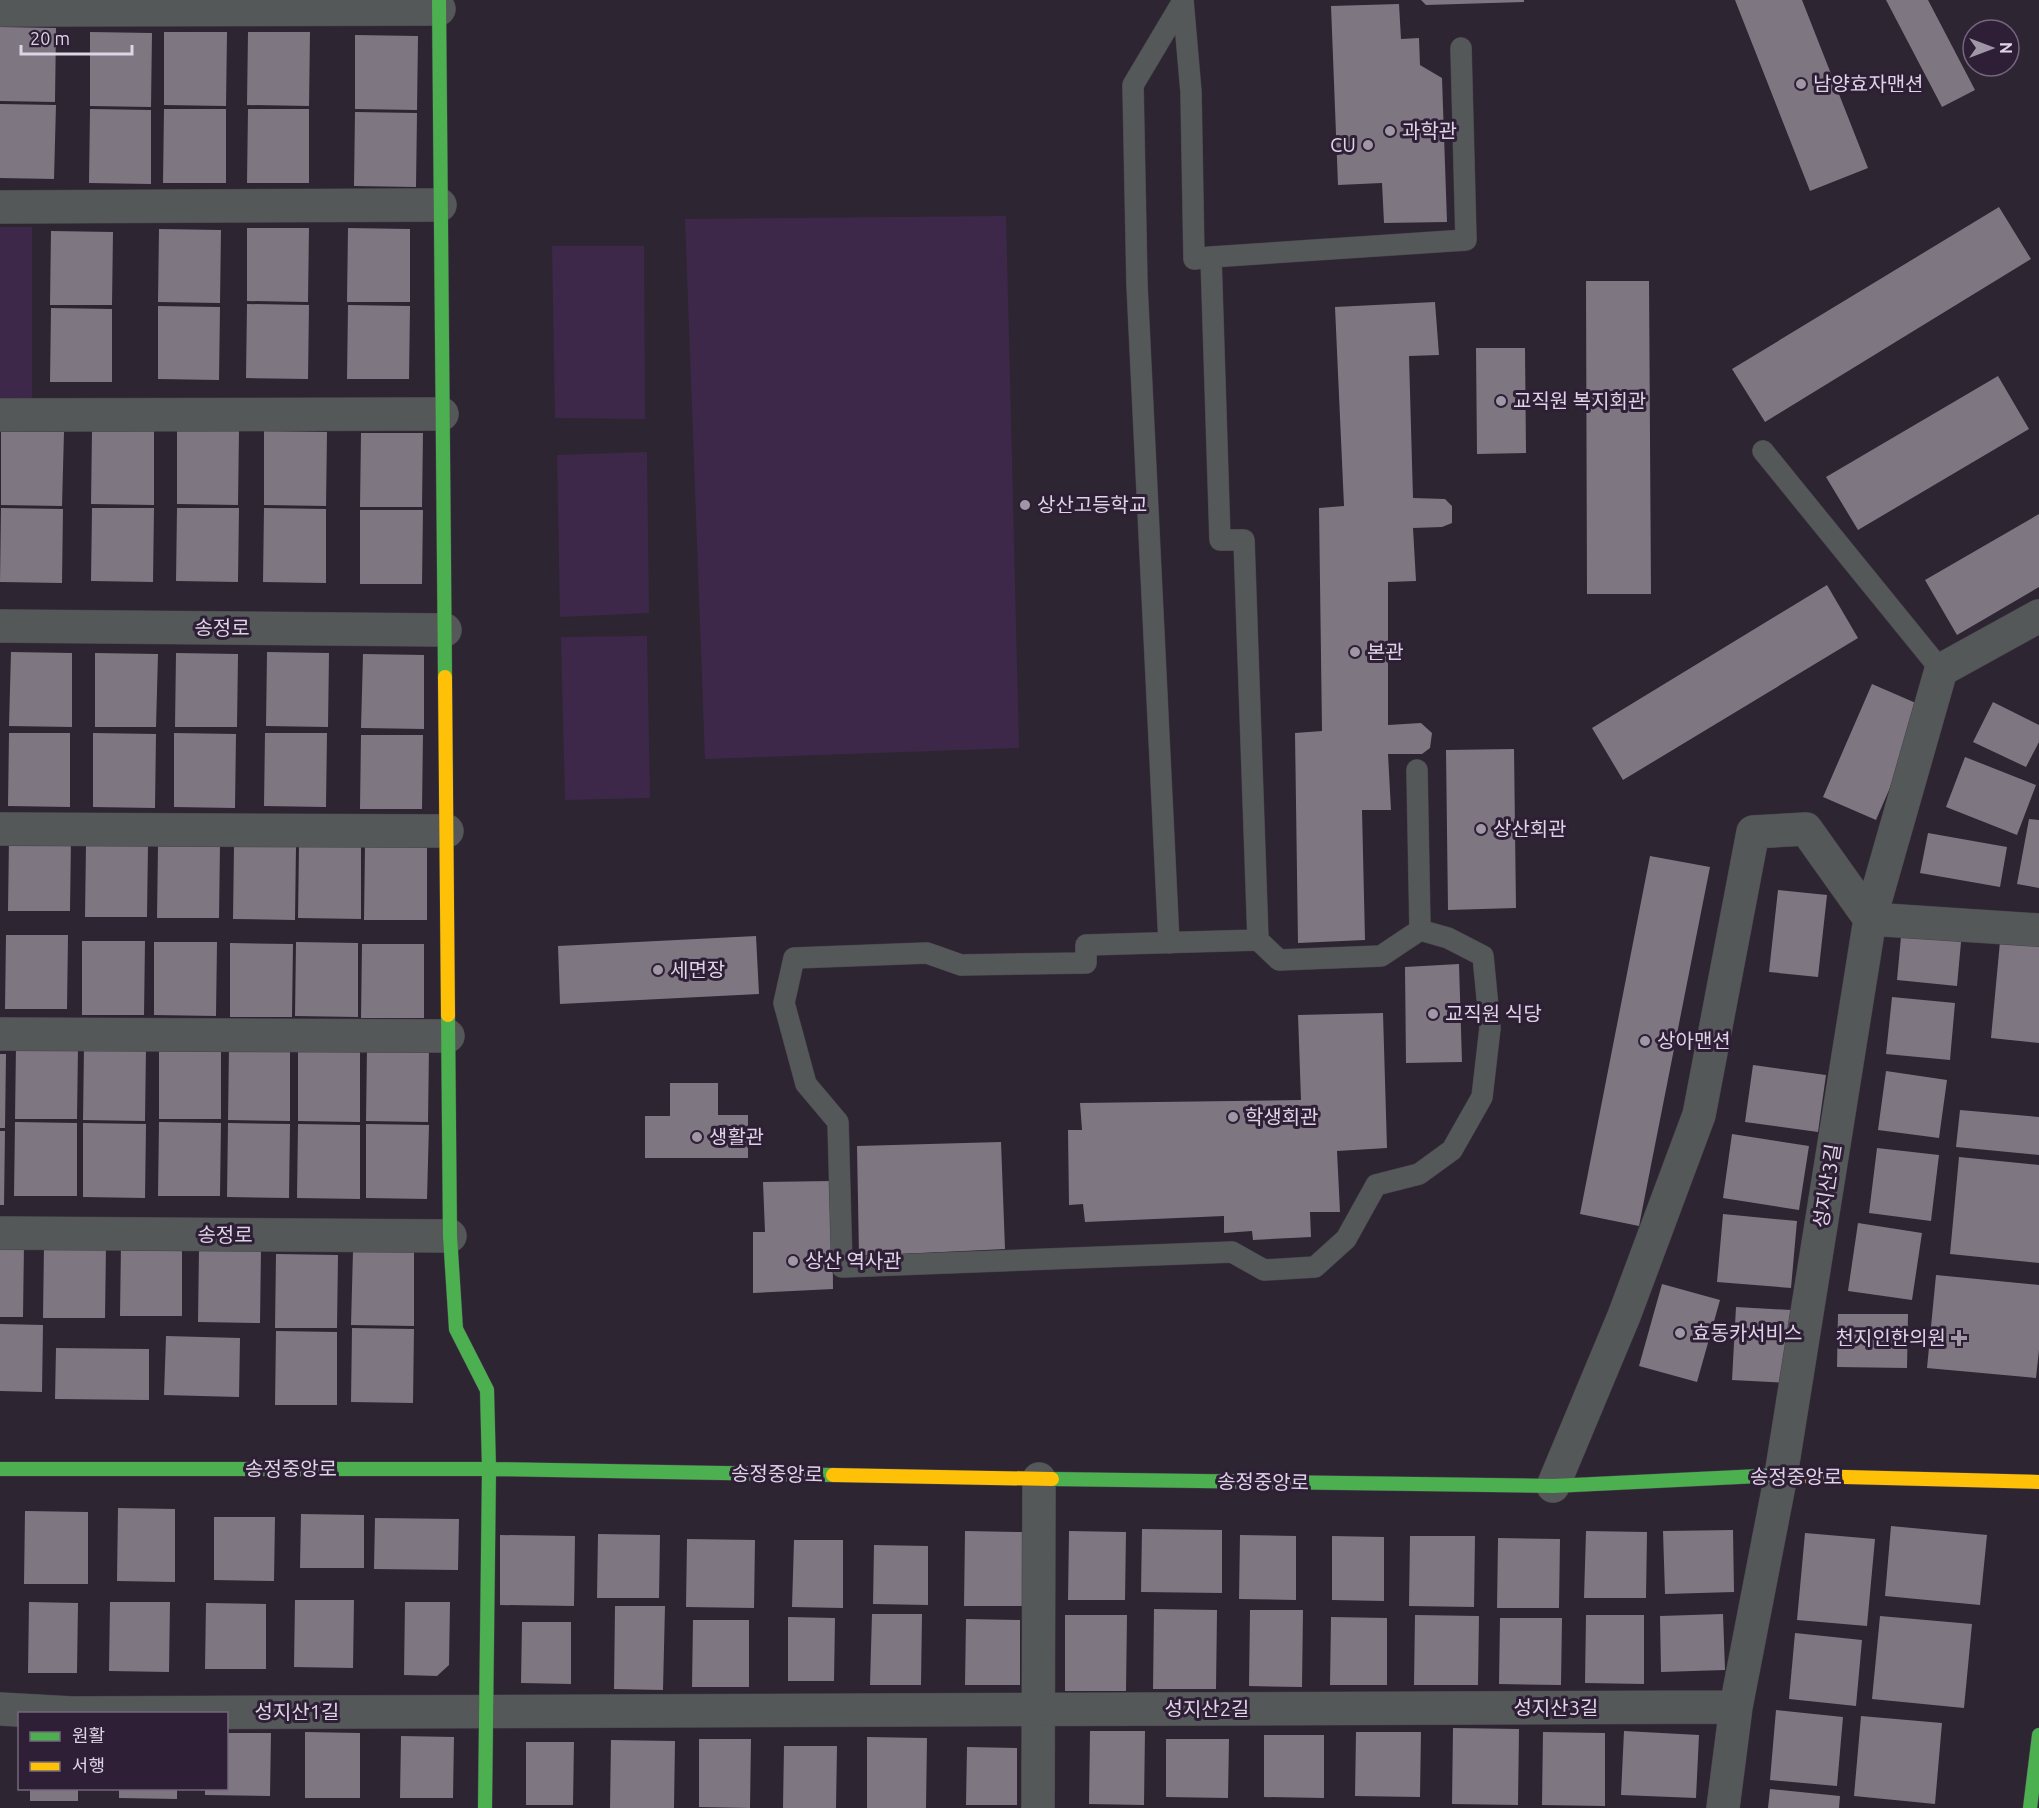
<svg xmlns="http://www.w3.org/2000/svg" width="2039" height="1808" font-family="Ubuntu,'Noto Sans KR',sans-serif">
<rect width="100%" height="100%" fill="#2d2531"/>
<path fill="#3d284a" d="M1006,216L1019,748L705,759L685,219Z
M0,227H32V403H0Z
M552,246H644L645,419L555,418Z
M647,452L649,613L560,617L557,455Z
M647,636L650,798L565,800L561,637Z"/>
<path fill="#7e7782" d="M1421,0H1524V2L1426,5Z
M1735,0H1802L1868,168L1810,191Z
M1886,0H1928L1975,90L1942,107Z
M1399,4L1401,39L1419,38L1420,65L1442,78L1447,222L1384,223L1382,183L1338,185L1331,6Z
M0,27L56,28L55,102L0,101Z
M90,32L152,33L151,107L90,106Z
M164,32H227L226,106L164,105Z
M248,32H310L309,106L247,105Z
M355,35L418,36L417,110L355,109Z
M0,104L56,105L54,179L0,178Z
M90,109L151,110V184L89,183Z
M164,109H226V183H163Z
M248,109H309V183H247Z
M355,112L417,113L416,187L354,186Z
M1999,207L2031,259L1765,422L1732,369Z
M247,228H309L308,302L247,301Z
M348,228L410,229V302H347Z
M159,229L221,230L220,303L158,302Z
M51,231L113,232L112,305H50Z
M1586,281H1649L1651,594H1587Z
M1435,302L1439,355L1409,356L1413,498L1445,499L1452,506V523L1442,527L1413,528L1416,581L1388,582V725L1421,723L1432,733L1430,748L1422,754H1388L1391,810H1362L1365,940L1298,943L1295,733L1322,731L1319,508L1344,506L1335,307Z
M247,304L309,305L308,379L246,378Z
M348,305L410,306L409,379H347Z
M158,306L220,307L219,380L158,379Z
M51,308L112,309V382H50Z
M1476,348H1525L1526,453L1477,454Z
M1998,376L2029,429L1858,530L1826,477Z
M1,431L64,432L62,506L1,505Z
M92,431H154V505L91,504Z
M177,431H239L238,505L177,504Z
M264,431L327,432L326,506L264,505Z
M361,433H423L422,507H360Z
M1,508L63,509L62,583L0,582Z
M92,508H154L153,582L91,581Z
M177,508H239L238,582L176,581Z
M264,508L326,509V583L263,582Z
M360,510H423L422,584H360Z
M2039,514V587L1957,635L1925,580Z
M1827,585L1858,638L1623,780L1592,728Z
M11,652L72,653V727L9,726Z
M267,652L329,653L328,727L266,726Z
M95,653L158,654L156,727H95Z
M176,653L238,654L237,727H175Z
M363,654L424,655V729L361,728Z
M1872,684L1925,707L1876,820L1823,797Z
M1993,702L2039,725V742L2026,767L1973,742Z
M9,733H70V807L8,806Z
M93,733L156,734L155,808L93,807Z
M174,733L236,734L235,808L174,807Z
M265,733H327L326,807L264,806Z
M361,735H423L422,809H360Z
M1514,749L1516,908L1448,910L1446,750Z
M1965,757L2036,785L2017,835L1946,807Z
M2029,819L2039,820V888L2017,884Z
M1928,833L2007,847L2000,887L1920,873Z
M9,837L71,838L70,911H8Z
M86,843L148,844L147,917H85Z
M158,844H220L219,918H157Z
M299,844L361,845V919L298,918Z
M234,845L296,846L295,920L233,919Z
M365,846L427,847V920H364Z
M1650,856L1710,867L1639,1226L1580,1214Z
M1778,890L1827,895L1818,977L1769,972Z
M1902,926L1962,931L1957,986L1897,980Z
M2001,931L2039,935V1043L1991,1038Z
M6,935H68L67,1009H5Z
M756,936L759,994L560,1004L558,946Z
M82,941H145L144,1015H82Z
M154,942H217L216,1016L154,1015Z
M296,942L358,943V1017L295,1016Z
M230,943L293,944L292,1017H230Z
M362,944H424V1018H361Z
M1459,964L1462,1062L1406,1063L1405,967Z
M1892,997L1955,1003L1950,1060L1886,1054Z
M1383,1013L1387,1148L1337,1151L1340,1212H1310L1311,1237L1253,1240L1252,1231L1224,1233V1216L1085,1222L1083,1204L1069,1205L1068,1130H1082L1080,1103L1301,1100L1298,1015Z
M16,1045L78,1046L77,1119H15Z
M159,1045L221,1046V1119H159Z
M84,1046L146,1047L145,1121L83,1120Z
M229,1046L290,1047V1121L228,1120Z
M298,1047L360,1048V1122L298,1121Z
M367,1047L429,1048L428,1122L366,1121Z
M0,1054H6L5,1128H0Z
M1753,1065L1826,1075L1818,1132L1745,1122Z
M1886,1071L1947,1080L1939,1138L1878,1130Z
M670,1083H718V1115H748V1158H645V1116H670Z
M1960,1110L2039,1117V1155L1956,1147Z
M15,1122L77,1123V1196H14Z
M159,1122L221,1123L220,1196H158Z
M83,1123L146,1124L145,1198L83,1197Z
M228,1123L290,1124L289,1198L227,1197Z
M298,1124L360,1125V1199L297,1198Z
M366,1124L429,1125L427,1199L366,1198Z
M0,1131H5L4,1205H0Z
M1732,1134L1809,1146L1799,1210L1723,1198Z
M1001,1142L1005,1249L859,1256L857,1146Z
M1877,1148L1939,1155L1931,1221L1869,1213Z
M1959,1157L2039,1165V1263L1950,1254Z
M832,1181L833,1289L753,1293V1232H765L763,1182Z
M1723,1214L1797,1221L1791,1288L1717,1282Z
M1858,1223L1922,1233L1912,1300L1848,1291Z
M121,1242L182,1243V1316H120Z
M0,1243L24,1244L23,1317H0Z
M44,1244L106,1245L105,1318H43Z
M199,1248L261,1249L260,1323L198,1322Z
M353,1251L414,1252V1326L351,1325Z
M276,1254L338,1255L337,1328H275Z
M1936,1275L2039,1285V1350L2036,1378L1927,1368Z
M1662,1284L1720,1300L1697,1382L1639,1366Z
M1736,1307L1791,1310L1787,1383L1732,1380Z
M1838,1314H1908L1907,1368L1837,1367Z
M0,1324L43,1325L42,1392L0,1391Z
M352,1328L414,1329L413,1403L351,1402Z
M276,1331L337,1332V1405H275Z
M166,1336L240,1338L239,1397L164,1395Z
M56,1348L149,1349V1400L55,1399Z
M118,1508L175,1509V1582L117,1581Z
M25,1511L88,1512V1584H24Z
M301,1514L364,1515V1568H300Z
M214,1517H275L274,1581L214,1580Z
M375,1518L459,1519L458,1570L374,1569Z
M1891,1526L1987,1535L1980,1605L1885,1596Z
M1142,1529L1222,1530V1593L1141,1592Z
M1733,1530L1734,1592L1665,1594L1663,1531Z
M965,1531L1023,1532V1606H964Z
M1069,1531L1126,1532L1125,1600H1068Z
M1586,1531L1647,1532L1646,1598H1584Z
M1805,1533L1875,1539L1867,1626L1797,1620Z
M598,1534L660,1535L659,1598H597Z
M500,1535L575,1536L574,1606L500,1605Z
M1240,1535L1296,1536V1600L1239,1599Z
M1332,1536L1384,1537V1601L1332,1600Z
M1410,1536H1475L1474,1607L1409,1606Z
M1498,1538L1560,1539L1559,1608H1497Z
M687,1539L755,1540L754,1608L686,1607Z
M794,1540H843V1608L792,1607Z
M874,1545L928,1546V1605L873,1604Z
M295,1600H354L353,1668L294,1667Z
M29,1602L78,1603L77,1673H28Z
M110,1602H170L169,1672L109,1671Z
M405,1602H450L449,1665L437,1676L404,1675Z
M206,1603L266,1604V1669H205Z
M615,1606H665L663,1690L614,1689Z
M1154,1609L1217,1610L1216,1689H1153Z
M1250,1610H1303L1302,1687L1249,1686Z
M872,1614H922L921,1685H870Z
M1723,1614L1725,1670L1661,1672L1660,1616Z
M1065,1615H1127L1126,1691H1065Z
M1415,1615L1479,1616L1478,1685H1414Z
M1586,1615H1644V1684L1585,1683Z
M1880,1616L1972,1624L1964,1708L1872,1699Z
M788,1617L835,1618L834,1681H788Z
M1331,1617L1387,1618V1685H1330Z
M1500,1618H1562L1561,1685L1499,1684Z
M966,1619L1020,1620V1685H965Z
M693,1620H749V1687H692Z
M522,1622H571V1684L521,1683Z
M1795,1633L1862,1640L1856,1706L1789,1699Z
M1776,1710L1843,1717L1837,1786L1770,1780Z
M1861,1716L1942,1723L1935,1804L1854,1796Z
M1453,1728L1519,1729L1518,1805L1452,1804Z
M1090,1731H1145L1144,1805L1089,1804Z
M1624,1731L1699,1735L1696,1798L1621,1795Z
M305,1732L360,1733V1798H305Z
M1356,1732H1421L1420,1797L1355,1796Z
M1543,1732L1605,1733V1806L1542,1805Z
M226,1733H271L270,1796L205,1795V1788H226Z
M1264,1735H1324V1798L1264,1797Z
M401,1736L454,1737L453,1798H400Z
M867,1737L927,1738L926,1808H867Z
M699,1739H751L750,1808L699,1807Z
M1166,1739H1229L1228,1798L1166,1797Z
M611,1740L675,1741L674,1808H610Z
M526,1742H574L573,1805H526Z
M784,1746H837L836,1808H783Z
M967,1747L1017,1748V1805H966Z
M30,1788H78V1801H30Z
M119,1788H177V1799L119,1798Z
M1770,1789L1840,1796L1839,1808H1768Z"/>
<g fill="none" stroke-linecap="round" stroke-linejoin="round">
<defs>
<path id="lane" d="M1183,0L1191,92L1194,259L1211,257L1220,540H1244L1258,940L1086,945V963L961,965L927,953L794,958L784,1003L806,1084L838,1122L842,1267L1232,1252L1264,1270L1315,1267L1346,1239L1376,1185L1419,1174L1452,1150L1482,1097L1490,1028L1483,956L1448,938L1420,930L1417,770
M1211,257L1466,240L1461,48
M1763,451L1941,670
M1258,940L1279,960L1381,956L1420,930
M1169,943L1137,285L1133,85L1183,1"/>
<path id="street" d="M0,10L439,9
M0,207L440,205
M0,415L442,414
M0,626L445,630
M0,829L447,831
M0,1034L448,1036
M0,1233L450,1236
M1553,1486L1624,1316L1699,1115L1753,832L1806,829L1870,919L2039,930
M0,1709L72,1713L1736,1707
M1038,1808L1039,1479
M1723,1808L1736,1707L1781,1475L1870,919L1941,670L2039,616"/>
<path id="fast" d="M439,0L445,677
M448,1015L450,1236L456,1329L487,1390L489,1469L485,1808
M0,1469H489L833,1475
M1052,1479L1553,1486L1781,1475L1806,1476
M2030,1808L2039,1735"/>
<path id="slow" d="M445,677L448,1015
M833,1475L1052,1479
M1806,1476L2039,1482"/>
</defs>
<use href="#lane" stroke="#48424d" stroke-width="22"/>
<use href="#street" stroke="#48424d" stroke-width="34"/>
<use href="#fast" stroke="#48424d" stroke-width="15"/>
<use href="#slow" stroke="#48424d" stroke-width="15"/>
<use href="#lane" stroke="#555859" stroke-width="21"/>
<use href="#street" stroke="#555859" stroke-width="33"/>
<use href="#fast" stroke="#4caf50" stroke-width="14"/>
<use href="#slow" stroke="#ffc107" stroke-width="14"/>
</g>
<g fill="#a097a6" stroke="#2e1f37" stroke-width="2">
<circle cx="1801" cy="84" r="6"/>
<circle cx="1390" cy="131" r="6"/>
<circle cx="1368" cy="145" r="6"/>
<circle cx="1501" cy="401" r="6"/>
<circle cx="1025" cy="505" r="6"/>
<circle cx="1355" cy="652" r="6"/>
<circle cx="1481" cy="829" r="6"/>
<circle cx="658" cy="970" r="6"/>
<circle cx="1433" cy="1014" r="6"/>
<circle cx="1645" cy="1041" r="6"/>
<circle cx="1233" cy="1117" r="6"/>
<circle cx="697" cy="1137" r="6"/>
<circle cx="793" cy="1261" r="6"/>
<circle cx="1680" cy="1333" r="6"/>
<path d="M1956 1329h6v6h6v6h-6v6h-6v-6h-6v-6h6z"/>
</g>
<g text-anchor="middle" stroke-width="6" stroke-linejoin="round" paint-order="stroke">
<g font-size="20" fill="#ded4e5" stroke="#2e1f37" text-anchor="start">
<text x="1813" y="91">남양효자맨션</text>
<text x="1402" y="138">과학관</text>
<text x="1356" y="152" text-anchor="end">CU</text>
<text x="1513" y="408">교직원 복지회관</text>
<text x="1037" y="512">상산고등학교</text>
<text x="1367" y="659">본관</text>
<text x="1493" y="836">상산회관</text>
<text x="670" y="977">세면장</text>
<text x="1445" y="1021">교직원 식당</text>
<text x="1657" y="1048">상아맨션</text>
<text x="1245" y="1124">학생회관</text>
<text x="709" y="1144">생활관</text>
<text x="805" y="1268">상산 역사관</text>
<text x="1692" y="1340">효동카서비스</text>
<text x="1946" y="1345" text-anchor="end">천지인한의원</text>
</g>
<g font-size="20" fill="#ded4e5" stroke="#2e1f37">
<text x="222" y="635">송정로</text>
<text transform="translate(1827 1186) rotate(-81)" y="7">성지산3길</text>
<text x="225" y="1242">송정로</text>
<text x="291" y="1476">송정중앙로</text>
<text transform="translate(777 1474) rotate(1)" y="7">송정중앙로</text>
<text x="1796" y="1484">송정중앙로</text>
<text transform="translate(1263 1482) rotate(1)" y="7">송정중앙로</text>
<text x="1556" y="1715">성지산3길</text>
<text x="1207" y="1716">성지산2길</text>
<text x="297" y="1719">성지산1길</text>
</g>
</g>
<rect x="18" y="1712" width="210" height="78" fill="#2e1f37" stroke="#74677d" stroke-width="1.5"/>
<rect x="30" y="1732" width="30" height="9" fill="#4caf50" stroke="#74677d" stroke-width="1.5"/>
<text x="72" y="1742" font-size="18" fill="#ded4e5">원활</text>
<rect x="30" y="1762" width="30" height="9" fill="#ffc107" stroke="#74677d" stroke-width="1.5"/>
<text x="72" y="1772" font-size="18" fill="#ded4e5">서행</text>
<g transform="translate(1991 48) rotate(90)"><circle r="28" fill="#2e1f37" stroke="#74677d" stroke-width="1.5"/>
<path d="M0-4.5L10 22L0 15L-10 22Z" fill="#a097a6"/>
<text y="-9" font-size="16" font-weight="bold" text-anchor="middle" fill="#ded4e5">N</text>
</g>
<path d="M21 45v9h111v-9" fill="none" stroke="#ded4e5" stroke-width="3"/>
<text x="30" y="45" font-size="18" fill="#ded4e5" stroke="#2e1f37" stroke-width="4.5" paint-order="stroke">20 m</text>
</svg>
